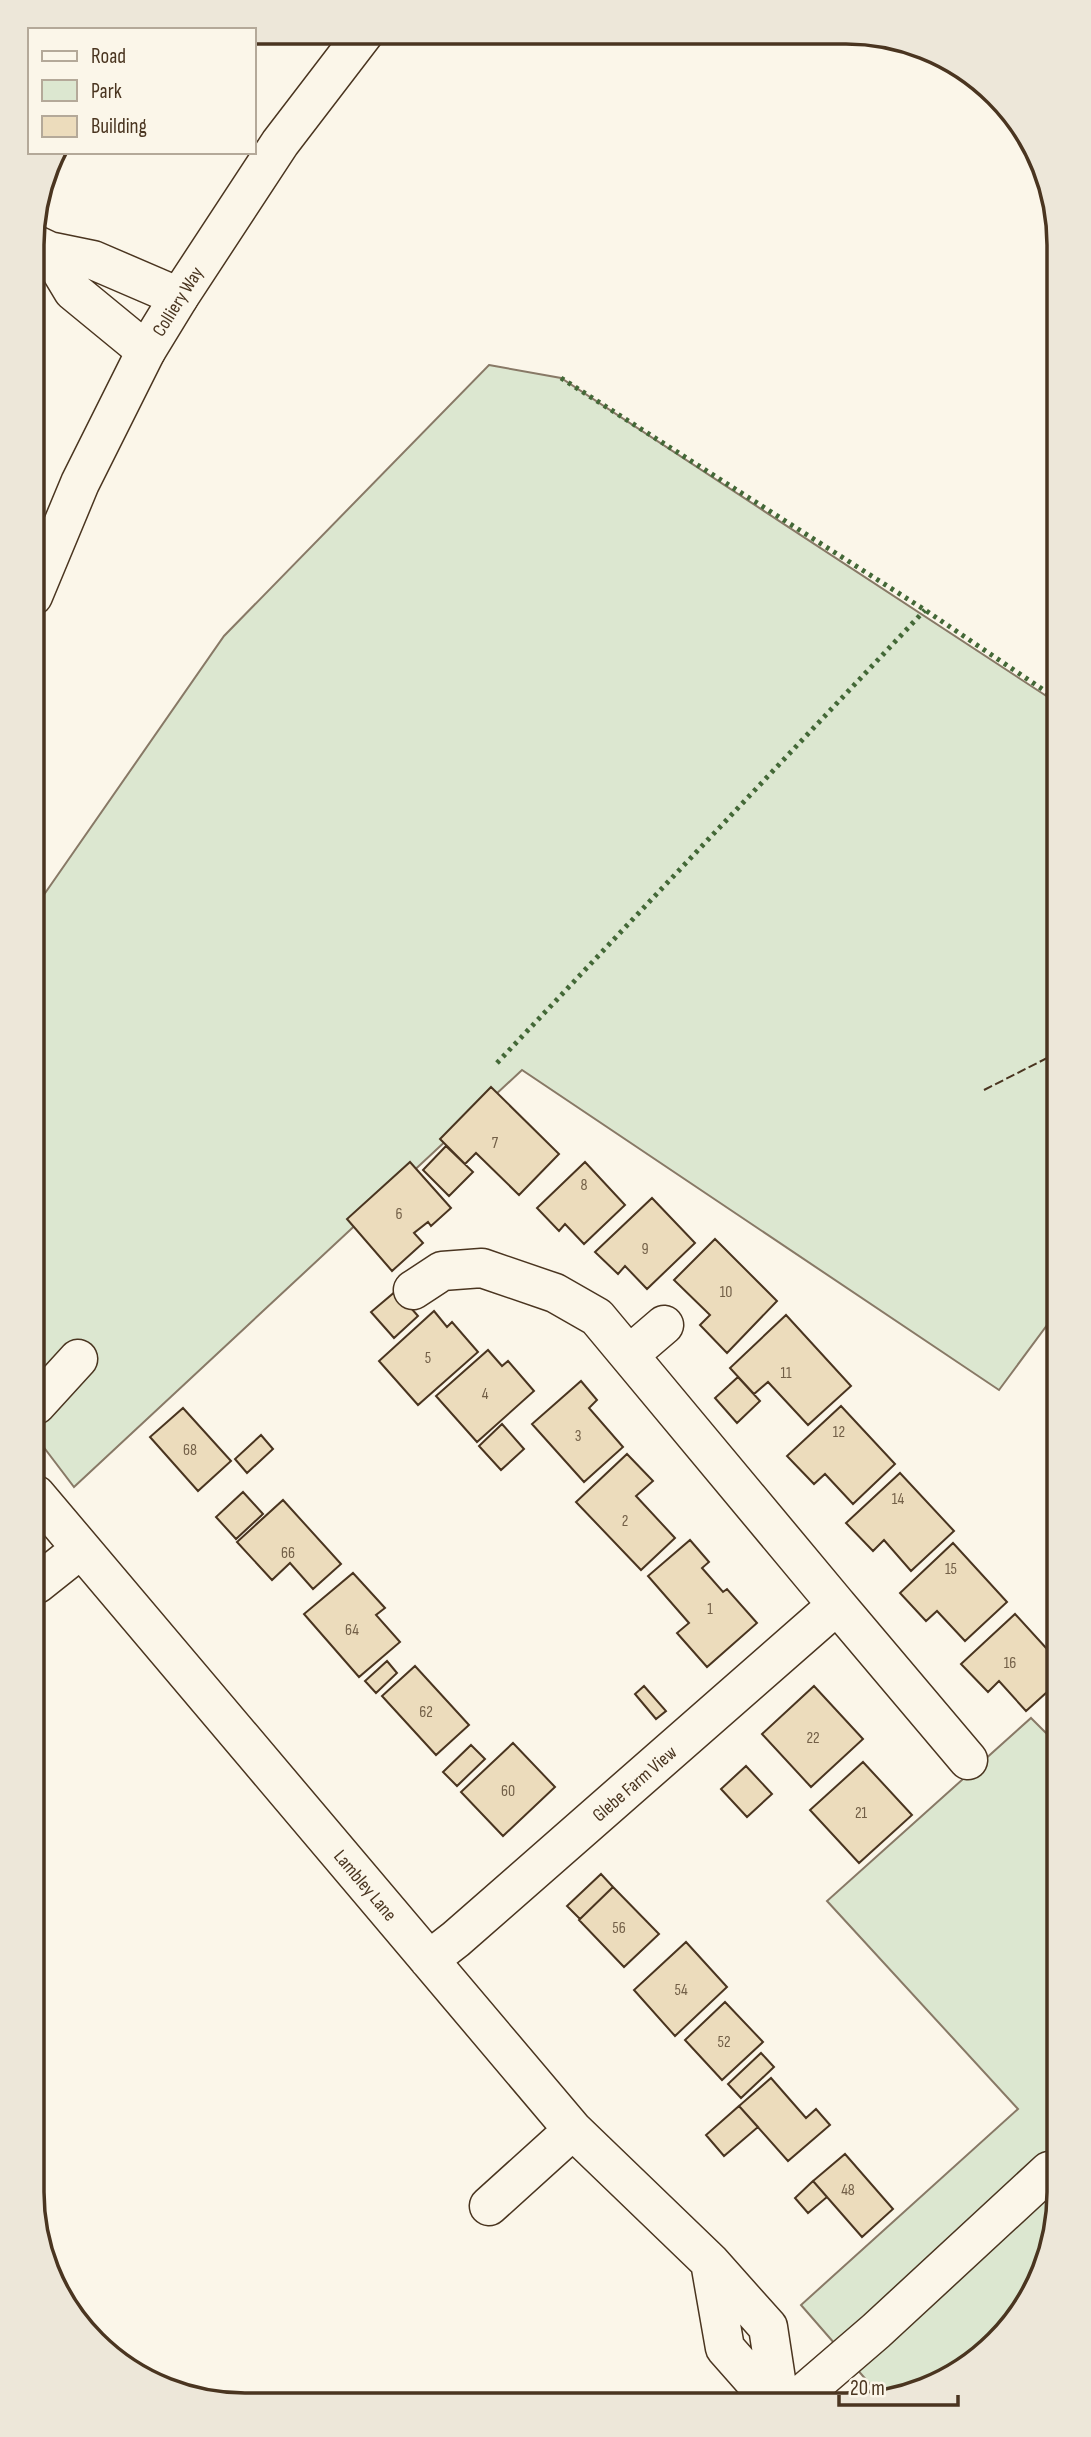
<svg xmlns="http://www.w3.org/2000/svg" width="1091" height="2437" font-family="'Sofia Sans Condensed',sans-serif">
<rect width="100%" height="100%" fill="#fbf6e9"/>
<path fill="#dce7d0" stroke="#887966" stroke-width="2" d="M489,365L561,378L1054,701L1056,1313L999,1390L522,1070L74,1487L36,1437L34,909L224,636Z
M1031,1718L1057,1744L1059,2207L1043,2274L1015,2322L965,2370L902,2398H882L801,2305L1018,2109L827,1901Z"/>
<path fill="#ecdcbc" stroke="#4a3520" stroke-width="2" d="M491,1087L559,1154L519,1195L476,1153L465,1164L440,1139Z
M446,1146L473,1172L449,1196L423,1170Z
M410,1162L451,1208L431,1226L428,1222L414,1233L423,1243L392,1271L347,1219Z
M585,1162L625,1205L584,1244L565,1224L559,1231L537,1208Z
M652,1198L695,1243L647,1289L625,1266L618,1274L595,1252Z
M715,1239L777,1301L727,1353L700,1325L710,1315L674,1280Z
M396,1291L418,1316L394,1338L371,1312Z
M434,1311L447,1327L452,1322L478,1352L418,1405L379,1361Z
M786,1315L851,1386L808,1425L768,1382L754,1394L730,1368Z
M488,1350L502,1366L508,1361L534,1391L477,1442L436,1396Z
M738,1377L760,1401L737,1423L715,1398Z
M581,1381L597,1400L589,1408L623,1447L584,1482L532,1424Z
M841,1406L895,1464L853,1504L825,1474L814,1484L787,1456Z
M183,1408L231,1461L198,1491L150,1437Z
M502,1424L524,1449L501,1470L479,1446Z
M261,1435L273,1449L247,1473L235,1459Z
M627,1454L653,1481L636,1496L675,1538L641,1570L576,1502Z
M900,1473L954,1531L911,1571L884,1540L873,1551L846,1523Z
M243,1492L263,1514L236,1539L216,1517Z
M283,1500L341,1564L313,1589L290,1563L272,1580L237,1542Z
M690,1540L709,1562L702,1568L723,1592L727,1589L757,1623L707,1667L677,1633L689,1623L648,1576Z
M953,1543L1007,1602L965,1641L937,1611L926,1621L900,1593Z
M353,1573L385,1608L376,1615L400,1642L359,1677L304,1614Z
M1015,1614L1057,1660V1683L1026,1711L999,1681L988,1692L961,1664Z
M387,1661L397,1673L376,1693L365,1681Z
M415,1666L469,1725L436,1755L382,1696Z
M644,1686L666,1711L656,1719L635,1694Z
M814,1686L863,1739L811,1787L762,1734Z
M513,1743L555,1787L503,1836L461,1792Z
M471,1745L485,1759L457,1786L443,1772Z
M863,1762L912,1815L859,1863L810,1810Z
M746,1766L772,1794L747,1817L721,1789Z
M601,1874L613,1887L580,1919L567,1906Z
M613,1887L659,1934L624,1967L579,1920Z
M686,1942L727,1987L675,2036L634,1990Z
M725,2002L763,2042L722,2080L685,2040Z
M761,2053L774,2067L741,2098L728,2084Z
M771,2078L806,2118L816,2109L830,2125L788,2161L739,2106Z
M739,2106L758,2127L724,2156L706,2135Z
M845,2154L893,2209L862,2237L813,2181Z
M813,2181L827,2197L808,2213L795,2198Z"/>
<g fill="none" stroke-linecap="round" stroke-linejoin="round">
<defs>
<path id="minor" d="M32,243L49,251L93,260L179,297
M49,251L73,291L146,351
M413,1290L442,1271L482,1268L555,1293L597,1317L837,1605L456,1939L429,1960
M629,1355L664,1325
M36,1405L78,1359
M36,1495L573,2130L710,2262L768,2327L779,2399
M37,1584L81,1549
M837,1605L968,1760
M489,2206L573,2130
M710,2262L725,2348L770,2399
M797,2399L876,2331L1049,2171"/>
<path id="major" d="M33,596L80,483L146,351L179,297L280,143L365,32"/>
</defs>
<use href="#minor" stroke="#4a3520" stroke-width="41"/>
<use href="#major" stroke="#4a3520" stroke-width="41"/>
<use href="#minor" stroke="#fbf6e9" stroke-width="38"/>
<use href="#major" stroke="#fbf6e9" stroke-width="38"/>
<path stroke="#436837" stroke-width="5" stroke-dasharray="3.5 5" stroke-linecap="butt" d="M561,378L925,610L1054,697
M497,1063L925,610"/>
<path stroke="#4a3520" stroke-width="2" stroke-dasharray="9 3.5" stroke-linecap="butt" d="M984,1090L1055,1054"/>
</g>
<g text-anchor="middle" stroke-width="5" stroke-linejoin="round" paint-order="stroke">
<g font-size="16" fill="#725f47">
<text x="495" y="1148">7</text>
<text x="584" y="1190">8</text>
<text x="399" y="1219">6</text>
<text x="645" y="1254">9</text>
<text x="726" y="1297">10</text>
<text x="428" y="1363">5</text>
<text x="786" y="1378">11</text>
<text x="485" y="1399">4</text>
<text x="839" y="1437">12</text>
<text x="578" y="1441">3</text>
<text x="190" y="1455">68</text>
<text x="898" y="1504">14</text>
<text x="625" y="1526">2</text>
<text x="288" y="1558">66</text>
<text x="951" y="1574">15</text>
<text x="710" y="1614">1</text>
<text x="352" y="1635">64</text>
<text x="1010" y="1668">16</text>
<text x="426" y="1717">62</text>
<text x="813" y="1743">22</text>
<text x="508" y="1796">60</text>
<text x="861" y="1818">21</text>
<text x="619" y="1933">56</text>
<text x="681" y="1995">54</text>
<text x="724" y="2047">52</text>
<text x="848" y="2195">48</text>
</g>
<g font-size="19" fill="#4a3520" stroke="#fbf6e9">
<text transform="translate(177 301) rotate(-58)" y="7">Colliery Way</text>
<text transform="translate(634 1783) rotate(-41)" y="7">Glebe Farm View</text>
<text transform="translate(366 1885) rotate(50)" y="7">Lambley Lane</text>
</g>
</g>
<path d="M0 0H1091V2437H0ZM245 44H846A201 201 0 0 1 1047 245V2192A201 201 0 0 1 846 2393H245A201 201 0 0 1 44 2192V245A201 201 0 0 1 245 44Z" fill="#ede7d9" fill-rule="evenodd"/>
<path fill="none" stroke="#4a3520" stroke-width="3.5" d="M245 44H846A201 201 0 0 1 1047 245V2192A201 201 0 0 1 846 2393H245A201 201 0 0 1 44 2192V245A201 201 0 0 1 245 44Z"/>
<rect x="28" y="28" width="228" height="126" fill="#fbf6e9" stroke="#b4a999" stroke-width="2"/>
<rect x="42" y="51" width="35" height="10" fill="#fbf6e9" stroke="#b4a999" stroke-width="2"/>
<text x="91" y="63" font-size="21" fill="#4a3520">Road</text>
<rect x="42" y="80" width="35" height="21" fill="#dce7d0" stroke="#b4a999" stroke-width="2"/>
<text x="91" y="98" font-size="21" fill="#4a3520">Park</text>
<rect x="42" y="116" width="35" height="21" fill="#ecdcbc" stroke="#b4a999" stroke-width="2"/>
<text x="91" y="133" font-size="21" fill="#4a3520">Building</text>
<path d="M839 2395v10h119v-10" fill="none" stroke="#4a3520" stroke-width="3.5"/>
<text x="850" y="2395" font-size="21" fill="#4a3520" stroke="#fbf6e9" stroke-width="5" paint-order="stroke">20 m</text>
</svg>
